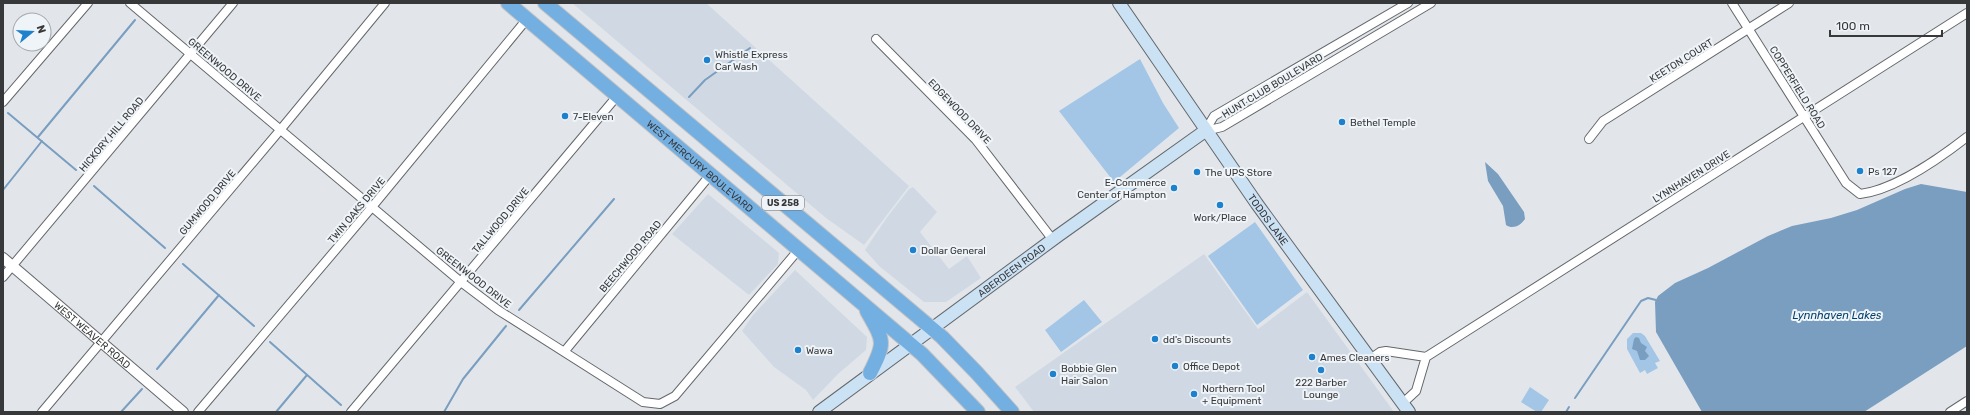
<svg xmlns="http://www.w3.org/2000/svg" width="1970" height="415" font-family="Rubik,sans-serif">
<rect width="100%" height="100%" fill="#e2e6eb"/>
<path fill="#d0d9e3" d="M572,3H706L909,186L864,245L826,218Z
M913,187L937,212L920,232L949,269L967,256L981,278L946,302H924L879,266L865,250L888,216L909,189Z
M708,194L779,253L778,264L749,295L672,234Z
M1204,254L1258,329L1307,292L1394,412H1034L1015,387Z
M795,270L867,337L866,350L838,374L813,400L806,390L774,367L742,331L753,315Z"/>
<path fill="#a4c6e6" d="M1140,59L1163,103L1179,128L1114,182L1059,111Z
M1255,222L1303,290L1257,325L1208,256Z
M1084,300L1102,322L1061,352L1045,330Z
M1633,333H1641L1645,336L1660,361L1655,363L1658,368L1647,374L1645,370L1640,373L1627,349V339Z
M1530,387L1549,400L1541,412H1537L1521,402Z"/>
<path fill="#799ec0" d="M1485,162L1498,174L1524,212L1525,219C1521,225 1513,230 1506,225L1503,206L1488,181Z
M1921,184L1967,192V346L1864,412H1702L1656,332L1655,302L1658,296L1675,283L1708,268L1768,236L1792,226L1831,218L1857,210L1905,189Z
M1636,337L1639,338L1641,343L1647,347L1645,351L1649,356L1645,360H1640L1637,351L1632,349L1634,339Z"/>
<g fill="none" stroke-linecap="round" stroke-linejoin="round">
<path stroke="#799ec0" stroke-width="2" d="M689,97L705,80L750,48
M8,113L76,170
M38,137L135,20
M94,186L165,248
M3,190L42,141
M183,264L254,326
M519,310L614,199
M270,342L341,405
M157,369L219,295
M1575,398L1641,301L1648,298L1656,300
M121,412L142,389
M276,412L307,375
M444,412L463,379L506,326
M1566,412L1569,407"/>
<defs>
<path id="minor" d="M130,3L461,282L498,310L643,402L660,404L675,396L800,248
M1732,3L1846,183L1860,194C1894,190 1940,158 1967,137
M876,39L976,140L1053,240
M3,102L88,3
M1205,131L1222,127L1431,3
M1205,131L1214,116L1408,3
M1589,139L1603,121L1789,3
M3,277L233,3
M564,352L711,174
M1370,359L1380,352L1386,351L1426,357
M1403,403L1416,391L1426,357L1967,13
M42,412L281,129L385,3
M198,412L372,207L527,19
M351,412L618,95
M1950,412L1967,401"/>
<g id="tertiary">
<path id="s1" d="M3,258L183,412"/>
</g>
<g id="secondary">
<path id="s2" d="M1119,3L1257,204L1409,412"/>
<path id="s3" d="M819,412L1059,235L1205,131"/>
</g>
<g id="trunk">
<path id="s4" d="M508,3L922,354L978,412"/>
<path d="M545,3L942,337L977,373L1012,412"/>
<path d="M867,311C884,341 886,342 870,373"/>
</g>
</defs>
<use href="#minor" stroke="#64686b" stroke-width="10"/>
<use href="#tertiary" stroke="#64686b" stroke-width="12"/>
<use href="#secondary" stroke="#64686b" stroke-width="14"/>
<use href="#trunk" stroke="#c3c3c4" stroke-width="16"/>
<use href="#minor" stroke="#fff" stroke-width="8"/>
<use href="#tertiary" stroke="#fff" stroke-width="10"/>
<use href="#secondary" stroke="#cbe1f4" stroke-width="12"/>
<use href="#trunk" stroke="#74afe2" stroke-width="14"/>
</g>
<g fill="#1d81cc" stroke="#eff4f8" stroke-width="1.5">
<circle cx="707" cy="60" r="4"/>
<circle cx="565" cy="116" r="4"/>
<circle cx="1342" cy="122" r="4"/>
<circle cx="1860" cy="171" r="4"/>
<circle cx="1197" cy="172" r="4"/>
<circle cx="1174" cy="188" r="4"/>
<circle cx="1220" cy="205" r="4"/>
<circle cx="913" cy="250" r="4"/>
<circle cx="1155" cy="339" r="4"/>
<circle cx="798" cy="350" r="4"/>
<circle cx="1312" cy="357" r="4"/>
<circle cx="1175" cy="366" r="4"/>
<circle cx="1321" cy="370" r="4"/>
<circle cx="1053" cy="374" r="4"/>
<circle cx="1194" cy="394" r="4"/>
</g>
<g text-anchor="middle" stroke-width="4" stroke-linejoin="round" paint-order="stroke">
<rect fill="#eff4f8" stroke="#6e7073" stroke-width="1" x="762" y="196" width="42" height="14" rx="3"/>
<g font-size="9" font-weight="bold" fill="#37383a">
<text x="783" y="206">US 258</text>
</g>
<g font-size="10" fill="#37383a" stroke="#eff4f8" text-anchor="start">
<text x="715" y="58">Whistle Express<tspan x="715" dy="12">Car Wash</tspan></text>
<text x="573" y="120">7-Eleven</text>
<text x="1350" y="126">Bethel Temple</text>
<text x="1868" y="175">Ps 127</text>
<text x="1205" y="176">The UPS Store</text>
<text x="1166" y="186" text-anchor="end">E-Commerce<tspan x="1166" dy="12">Center of Hampton</tspan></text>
<text x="1220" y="221" text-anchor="middle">Work/Place</text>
<text x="921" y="254">Dollar General</text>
<text x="1163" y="343">dd's Discounts</text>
<text x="806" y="354">Wawa</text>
<text x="1320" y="361">Ames Cleaners</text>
<text x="1183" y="370">Office Depot</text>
<text x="1061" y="372">Bobbie Glen<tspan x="1061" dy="12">Hair Salon</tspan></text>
<text x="1321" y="386" text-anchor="middle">222 Barber<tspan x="1321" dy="12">Lounge</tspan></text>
<text x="1202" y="392">Northern Tool<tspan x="1202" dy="12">+ Equipment</tspan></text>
</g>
<g font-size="10" fill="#37383a" stroke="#eff4f8">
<text transform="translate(1681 60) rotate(-32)" y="4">KEETON COURT</text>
<text transform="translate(225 69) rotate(40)" y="4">GREENWOOD DRIVE</text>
<text transform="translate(1272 85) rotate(-31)" y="4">HUNT CLUB BOULEVARD</text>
<text transform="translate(1798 87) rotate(58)" y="4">COPPERFIELD ROAD</text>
<text transform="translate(960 111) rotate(46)" y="4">EDGEWOOD DRIVE</text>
<text transform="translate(111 134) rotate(-50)" y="4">HICKORY HILL ROAD</text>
<text dy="4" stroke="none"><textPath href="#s4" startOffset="252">WEST MERCURY BOULEVARD</textPath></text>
<text transform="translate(1691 176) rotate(-32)" y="4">LYNNHAVEN DRIVE</text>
<text transform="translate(207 202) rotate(-50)" y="4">GUMWOOD DRIVE</text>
<text transform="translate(356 210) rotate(-50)" y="4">TWIN OAKS DRIVE</text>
<text dy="4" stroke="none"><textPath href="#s2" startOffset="263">TODDS LANE</textPath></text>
<text transform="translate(500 220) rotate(-50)" y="4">TALLWOOD DRIVE</text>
<text transform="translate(630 256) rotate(-50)" y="4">BEECHWOOD ROAD</text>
<text dy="4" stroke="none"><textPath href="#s3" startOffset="239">ABERDEEN ROAD</textPath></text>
<text transform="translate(474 277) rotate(38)" y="4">GREENWOOD DRIVE</text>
<text dy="4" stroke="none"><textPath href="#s1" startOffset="118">WEST WEAVER ROAD</textPath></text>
</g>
<g font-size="11" font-style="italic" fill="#003f6b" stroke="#eff4f8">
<text x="1837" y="319">Lynnhaven Lakes</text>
</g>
</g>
<rect width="1970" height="415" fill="none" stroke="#37383a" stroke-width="8"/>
<g transform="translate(32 32) rotate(72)"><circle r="19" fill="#eff4f8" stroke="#a5a9ac"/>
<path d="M0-3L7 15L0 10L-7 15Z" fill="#1d81cc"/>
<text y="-6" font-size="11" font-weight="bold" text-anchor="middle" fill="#37383a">N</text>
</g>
<path d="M1830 30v6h112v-6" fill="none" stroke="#37383a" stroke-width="2"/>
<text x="1836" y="30" font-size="12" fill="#37383a" stroke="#eff4f8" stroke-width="3" paint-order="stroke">100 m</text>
</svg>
